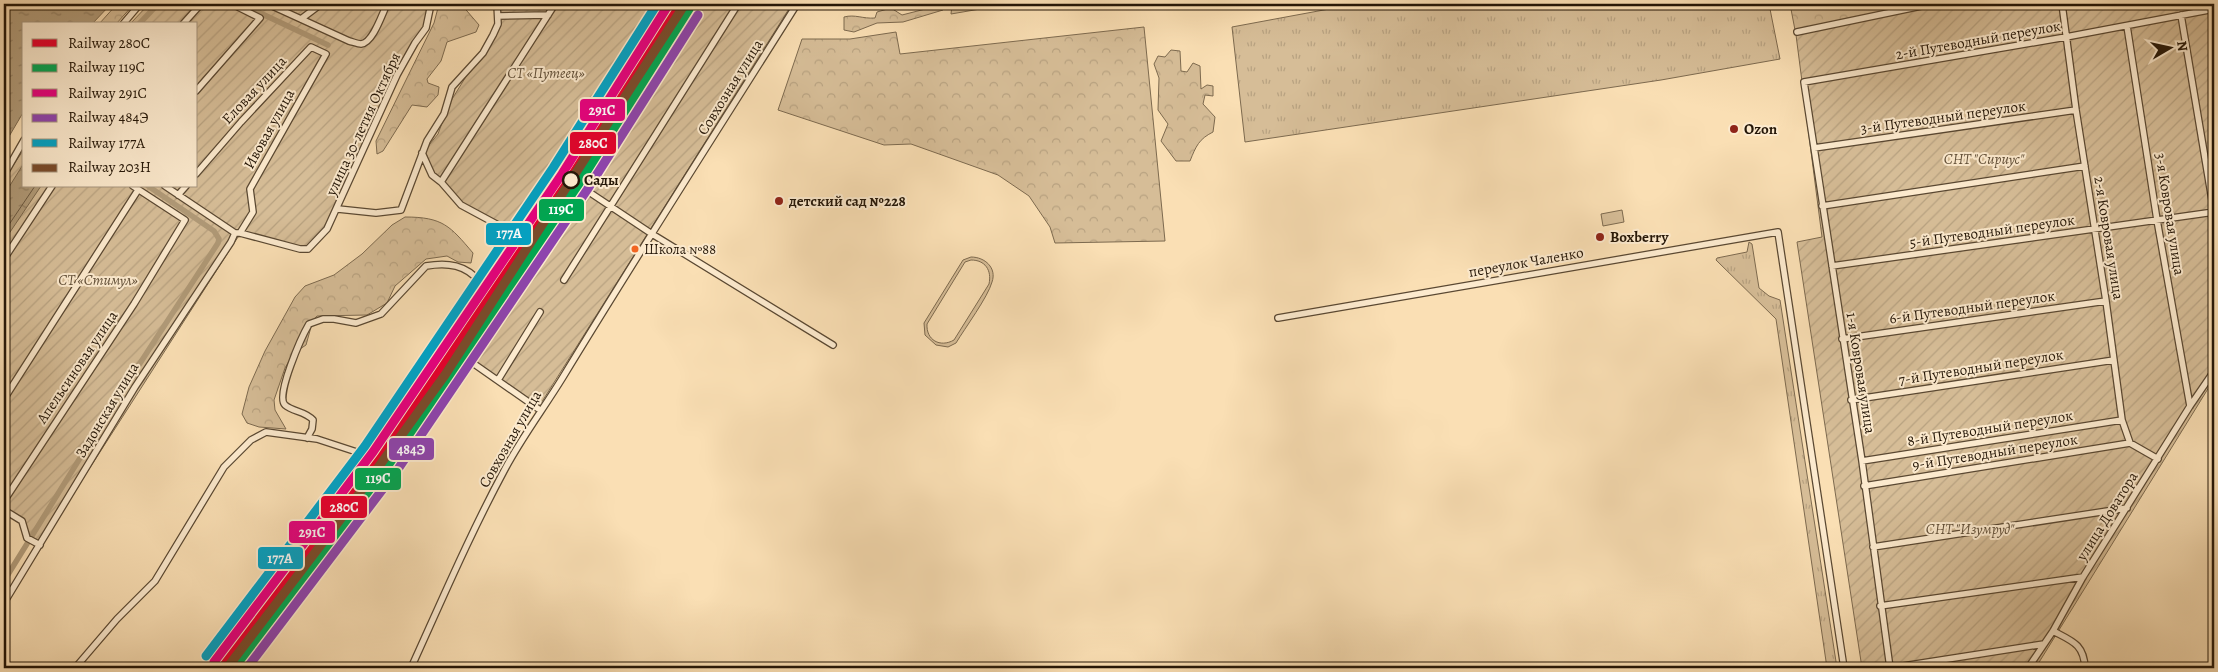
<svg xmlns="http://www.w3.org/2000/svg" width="2218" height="672" font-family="Alegreya,serif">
<defs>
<pattern id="grass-tufts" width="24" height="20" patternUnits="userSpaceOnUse" patternTransform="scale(1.25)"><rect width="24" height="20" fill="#d6bd97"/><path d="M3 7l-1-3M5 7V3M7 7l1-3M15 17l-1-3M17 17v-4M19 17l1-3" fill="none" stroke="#b8a281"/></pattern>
<pattern id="forest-crowns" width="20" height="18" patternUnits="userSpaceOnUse" patternTransform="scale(1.25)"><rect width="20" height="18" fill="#d6bd97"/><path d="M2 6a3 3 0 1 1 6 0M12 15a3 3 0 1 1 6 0" fill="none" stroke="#b8a281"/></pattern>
<pattern id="garden-furrows" width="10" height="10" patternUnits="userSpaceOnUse" patternTransform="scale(1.25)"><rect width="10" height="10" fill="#d6bd97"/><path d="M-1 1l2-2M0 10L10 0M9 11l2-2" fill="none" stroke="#b8a281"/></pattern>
<pattern id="water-ripples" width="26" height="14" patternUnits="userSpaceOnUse" patternTransform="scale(1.25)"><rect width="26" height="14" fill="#b19b79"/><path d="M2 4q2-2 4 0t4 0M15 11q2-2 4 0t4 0" fill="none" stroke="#907d61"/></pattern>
</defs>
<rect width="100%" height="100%" fill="#fadfb4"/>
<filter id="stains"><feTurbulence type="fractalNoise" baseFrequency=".004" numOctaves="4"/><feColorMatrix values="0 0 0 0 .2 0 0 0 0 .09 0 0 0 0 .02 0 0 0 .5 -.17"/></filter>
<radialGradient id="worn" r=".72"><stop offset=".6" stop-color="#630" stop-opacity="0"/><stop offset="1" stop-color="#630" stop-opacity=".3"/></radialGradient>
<path fill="url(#grass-tufts)" stroke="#7d6a4f" d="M1356,4H1769L1780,59L1661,80L1245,142L1232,27Z
M1749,242L1752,244L1759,288L1769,296L1780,300L1837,668H1827L1776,319L1716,260L1717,258L1747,252Z"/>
<path fill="url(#forest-crowns)" stroke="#7d6a4f" d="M117,4H134L116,24H99Z
M439,4H461L479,25L476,32L447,42L441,61L427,79L428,83L439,87L438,95L427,107L412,105L383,151L377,154L376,141L434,23Z
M952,4H1009L951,14Z
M1790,4H1916L1795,30Z
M941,5L943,10L903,22L877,23L854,32L844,30V17C855,14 863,19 875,18L877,12L891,8L902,15Z
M1144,27L1165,241L1055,243L1050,227L1029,196L998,175L911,144L884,145L778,110L802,39H850L896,32L900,54Z
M1171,50L1180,51L1181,71L1187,72L1193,63L1200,66L1201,89L1207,85L1213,86V96L1205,95L1203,104L1215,117L1213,132C1199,139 1196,146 1190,161H1176L1161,141L1168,124L1158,110L1159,78L1154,64L1158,56L1165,57Z
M405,217C443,217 450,226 473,253L471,263L458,262L447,256L426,259L395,286L387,303L367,315L317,316L313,320L306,345L294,353L285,368L274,400L275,410L286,429L259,427L247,423L242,414L249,387L265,351L295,297L305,286L334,275L362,254L392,225Z"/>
<path fill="url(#garden-furrows)" stroke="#7d6a4f" d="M149,4H431L426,26L382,110L337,214L305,249L245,236L238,237L39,547L27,541L25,527L4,513V179L24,149V186H196V24H130Z
M494,4H669L518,239C471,212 442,205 425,150L438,134L449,104L496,28Z
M702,4H792L538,408L472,364Z
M1942,4H2214V379L2038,664L2048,668H1862L1797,242L1822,237L1796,35Z"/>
<path fill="#d6bd97" stroke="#7d6a4f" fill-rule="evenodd" d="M1622,210L1624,222L1603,226L1601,214Z
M971,257C985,257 997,268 992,282C988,297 965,328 956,343L948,347L936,345L925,335L924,323L963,260ZM971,260C985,260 992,270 989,284L954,340C940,348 926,340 927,324L965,262Z"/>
<path fill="url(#water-ripples)" stroke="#79664b" d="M5,4H111L92,24H24V111L4,145Z
M24,163V186H41L4,241V195Z"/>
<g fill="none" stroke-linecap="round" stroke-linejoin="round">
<path stroke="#6a5840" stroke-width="1" d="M4,232L35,186"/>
<path stroke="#b19b79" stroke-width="5.5" d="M241,4L328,45
M139,24L158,4
M4,581L111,408L218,243L219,239L214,231L148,186"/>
<defs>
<path id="minor" d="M268,4L349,41C353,42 358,44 361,44C373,43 382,14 387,4
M2062,4L2076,110L2106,301L2122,420L2130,443L2158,459
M498,16L548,15
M301,19L321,4
M123,24L140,4
M183,24L201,4
M2127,26L2157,220L2190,406
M1797,32L1931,4
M196,91L260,18L232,4
M1814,148L2076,110
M196,174L241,122L311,47L326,54L250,189L253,212L240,233
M4,175L24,140
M441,182L555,4
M165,186L235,233H240L300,249H308L327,229L397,75L415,43L426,28L431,4
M580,186L652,234L833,345
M178,195L186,186
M1822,206L2085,166
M338,209L376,213L401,210L427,141L444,114L452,87L483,53L493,35L498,24L497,4
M4,259L52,186
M1832,266C1959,248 2087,230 2214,212L2181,15
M564,280L738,4
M1278,318L1778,232L1844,668
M1842,339L2106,301
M467,359L540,410
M498,380L540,312
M4,399L138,190
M1851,400L2114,360
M307,438L312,429L313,420C305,411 293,412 285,405C275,396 302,336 309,324L323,319H334L356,323L381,314L426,266C448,262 466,265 480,282
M1862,461L2122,420
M1864,486L2130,443
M4,501L134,304L185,220L133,186
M4,510L22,521L27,538L40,545
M1873,547L2127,508
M4,603L135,387L231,242L235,233
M1880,606L2083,577
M2053,631C2072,641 2084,644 2085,668
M75,668L117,619L155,581L224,467L251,440L266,432L317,439L366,455
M211,668L298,549L345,496L366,455L436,368L461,331L480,282L520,231L500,226L461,205L441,182L432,175L422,153
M411,668C441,602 470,534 505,469C522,437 544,408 563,377C639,252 719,128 797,4
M1890,668L1862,461L1804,82L2066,37L2214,9
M1890,668L2044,644
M2028,668L2053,631L2083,577L2190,406L2214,371"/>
</defs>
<use href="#minor" stroke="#5a4832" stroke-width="8"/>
<use href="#minor" stroke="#fceace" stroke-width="5.5"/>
<defs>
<path id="rail-1" d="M222,668L381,458L570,179L681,4"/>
<path id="rail-2" d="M234,668L389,464L578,185L689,9"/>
<path id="rail-3" d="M214,662L373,452L562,174L669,4"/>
<path id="rail-4" d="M247,668L398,469L587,190L698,15"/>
<path id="rail-5" d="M206,656L365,446L553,168L657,4"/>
<path id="rail-6" d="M227,668L343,516L445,375L685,4"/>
</defs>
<use href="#rail-1" stroke="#fceace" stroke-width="12"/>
<use href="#rail-2" stroke="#fceace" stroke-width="12"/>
<use href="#rail-3" stroke="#fceace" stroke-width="12"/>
<use href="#rail-4" stroke="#fceace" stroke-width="12"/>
<use href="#rail-5" stroke="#fceace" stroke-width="12"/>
<use href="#rail-6" stroke="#fceace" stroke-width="12"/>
<use href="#rail-1" stroke="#e4002b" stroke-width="9"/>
<use href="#rail-2" stroke="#00a651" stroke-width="9"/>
<use href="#rail-3" stroke="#e5007d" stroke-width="9"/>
<use href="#rail-4" stroke="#8e44ad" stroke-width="9"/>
<use href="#rail-5" stroke="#02a2c4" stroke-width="9"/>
<use href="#rail-6" stroke="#7a4b2a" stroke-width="9"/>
</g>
<g fill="#8f2418" stroke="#fceace" stroke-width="2">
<circle cx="1734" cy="129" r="5"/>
<circle cx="779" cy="201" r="5"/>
<circle cx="1600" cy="237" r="5"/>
</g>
<circle fill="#fceace" stroke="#241607" stroke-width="2.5" cx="571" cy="180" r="8"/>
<circle fill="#f26522" stroke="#fceace" stroke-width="2" cx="635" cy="249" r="4.5"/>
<g text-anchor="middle" stroke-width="4" stroke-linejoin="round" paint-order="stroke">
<g font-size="14" fill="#241607" stroke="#fceace" text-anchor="start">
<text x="644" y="254">Школа №88</text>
</g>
<g font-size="15" fill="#241607" stroke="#fceace">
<text transform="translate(1978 40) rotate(-10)" y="5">2-й Путеводный переулок</text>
<text transform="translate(730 87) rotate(-58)" y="5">Совхозная улица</text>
<text transform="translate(254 90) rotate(-47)" y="5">Еловая улица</text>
<text transform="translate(1943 117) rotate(-8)" y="5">3-й Путеводный переулок</text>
<text transform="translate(363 124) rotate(-65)" y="5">улица 30-летия Октября</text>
<text transform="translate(269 129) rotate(-61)" y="5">Ивовая улица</text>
<text transform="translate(2170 214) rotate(81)" y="5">3-я Ковровая улица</text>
<text transform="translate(1992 231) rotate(-8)" y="5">5-й Путеводный переулок</text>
<text transform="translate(2109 238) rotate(81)" y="5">2-я Ковровая улица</text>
<text transform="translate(1526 262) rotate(-10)" y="5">переулок Чаленко</text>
<text transform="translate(1972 307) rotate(-8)" y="5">6-й Путеводный переулок</text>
<text transform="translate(77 367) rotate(-56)" y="5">Апельсиновая улица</text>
<text transform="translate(1981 367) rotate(-9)" y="5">7-й Путеводный переулок</text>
<text transform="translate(1861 373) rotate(81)" y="5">1-я Ковровая улица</text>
<text transform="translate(107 410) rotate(-59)" y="5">Задонская улица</text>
<text transform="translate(1990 428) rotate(-9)" y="5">8-й Путеводный переулок</text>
<text transform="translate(510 439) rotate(-60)" y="5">Совхозная улица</text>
<text transform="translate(1995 452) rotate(-9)" y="5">9-й Путеводный переулок</text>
<text transform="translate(2107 516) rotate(-58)" y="5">улица Доватора</text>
</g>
<g font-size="15" font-style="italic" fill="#625039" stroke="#fceace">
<text x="546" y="78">СТ «Путеец»</text>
<text x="1984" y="164">СНТ "Сириус"</text>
<text x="98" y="285">СТ «Стимул»</text>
<text x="1970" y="534">СНТ "Изумруд"</text>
</g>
<g font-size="15" font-weight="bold" fill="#241607" stroke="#fceace" text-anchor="start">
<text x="1744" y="134">Ozon</text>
<text x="789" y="206">детский сад №228</text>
<text x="1610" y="242">Boxberry</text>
</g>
<g font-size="15" font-weight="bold" fill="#241607" stroke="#fceace" text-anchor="start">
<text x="584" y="185">Сады</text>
</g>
</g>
<g stroke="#fceace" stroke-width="2">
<rect x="579" y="98" width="47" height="24" rx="5" fill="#e5007d"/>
<rect x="569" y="131" width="48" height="24" rx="5" fill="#e4002b"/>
<rect x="538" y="198" width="47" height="24" rx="5" fill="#00a651"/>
<rect x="485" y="222" width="47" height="24" rx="5" fill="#02a2c4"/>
<rect x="388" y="437" width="47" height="24" rx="5" fill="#8e44ad"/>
<rect x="354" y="467" width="48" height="24" rx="5" fill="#00a651"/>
<rect x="320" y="495" width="48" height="24" rx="5" fill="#e4002b"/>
<rect x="288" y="520" width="48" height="24" rx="5" fill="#e5007d"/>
<rect x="257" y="546" width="47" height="24" rx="5" fill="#02a2c4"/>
</g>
<g font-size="14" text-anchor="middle" font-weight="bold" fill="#fff">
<text x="602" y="115">291С</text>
<text x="593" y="148">280С</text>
<text x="561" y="214">119С</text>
<text x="509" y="238">177А</text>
<text x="411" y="454">484Э</text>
<text x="378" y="483">119С</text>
<text x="344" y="512">280С</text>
<text x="312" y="537">291С</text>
<text x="280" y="563">177А</text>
</g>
<rect width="2218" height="672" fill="none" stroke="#fadfb4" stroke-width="20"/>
<rect x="5" y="5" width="2208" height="662" fill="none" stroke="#241607" stroke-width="2.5"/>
<rect x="10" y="10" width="2198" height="652" fill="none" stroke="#241607"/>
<rect x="22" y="22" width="175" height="165" fill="#fceace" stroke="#a6957e"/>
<rect x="32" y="39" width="25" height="8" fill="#e4002b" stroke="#a6957e"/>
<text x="68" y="48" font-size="15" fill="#241607">Railway 280С</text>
<rect x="32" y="64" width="25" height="8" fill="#00a651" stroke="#a6957e"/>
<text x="68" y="72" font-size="15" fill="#241607">Railway 119С</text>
<rect x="32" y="89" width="25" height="8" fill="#e5007d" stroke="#a6957e"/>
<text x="68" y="98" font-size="15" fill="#241607">Railway 291С</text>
<rect x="32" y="114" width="25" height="8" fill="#8e44ad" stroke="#a6957e"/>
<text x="68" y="122" font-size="15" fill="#241607">Railway 484Э</text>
<rect x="32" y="139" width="25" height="8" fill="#02a2c4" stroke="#a6957e"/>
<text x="68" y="148" font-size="15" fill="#241607">Railway 177А</text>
<rect x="32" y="164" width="25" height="8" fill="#7a4b2a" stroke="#a6957e"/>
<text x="68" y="172" font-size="15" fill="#241607">Railway 203Н</text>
<g transform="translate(2170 48) rotate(81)" stroke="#fceace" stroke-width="4" paint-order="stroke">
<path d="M0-4L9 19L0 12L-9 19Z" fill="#241607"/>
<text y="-8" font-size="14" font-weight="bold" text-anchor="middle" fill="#241607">N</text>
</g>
<rect width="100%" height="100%" filter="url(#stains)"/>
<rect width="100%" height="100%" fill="url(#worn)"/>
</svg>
